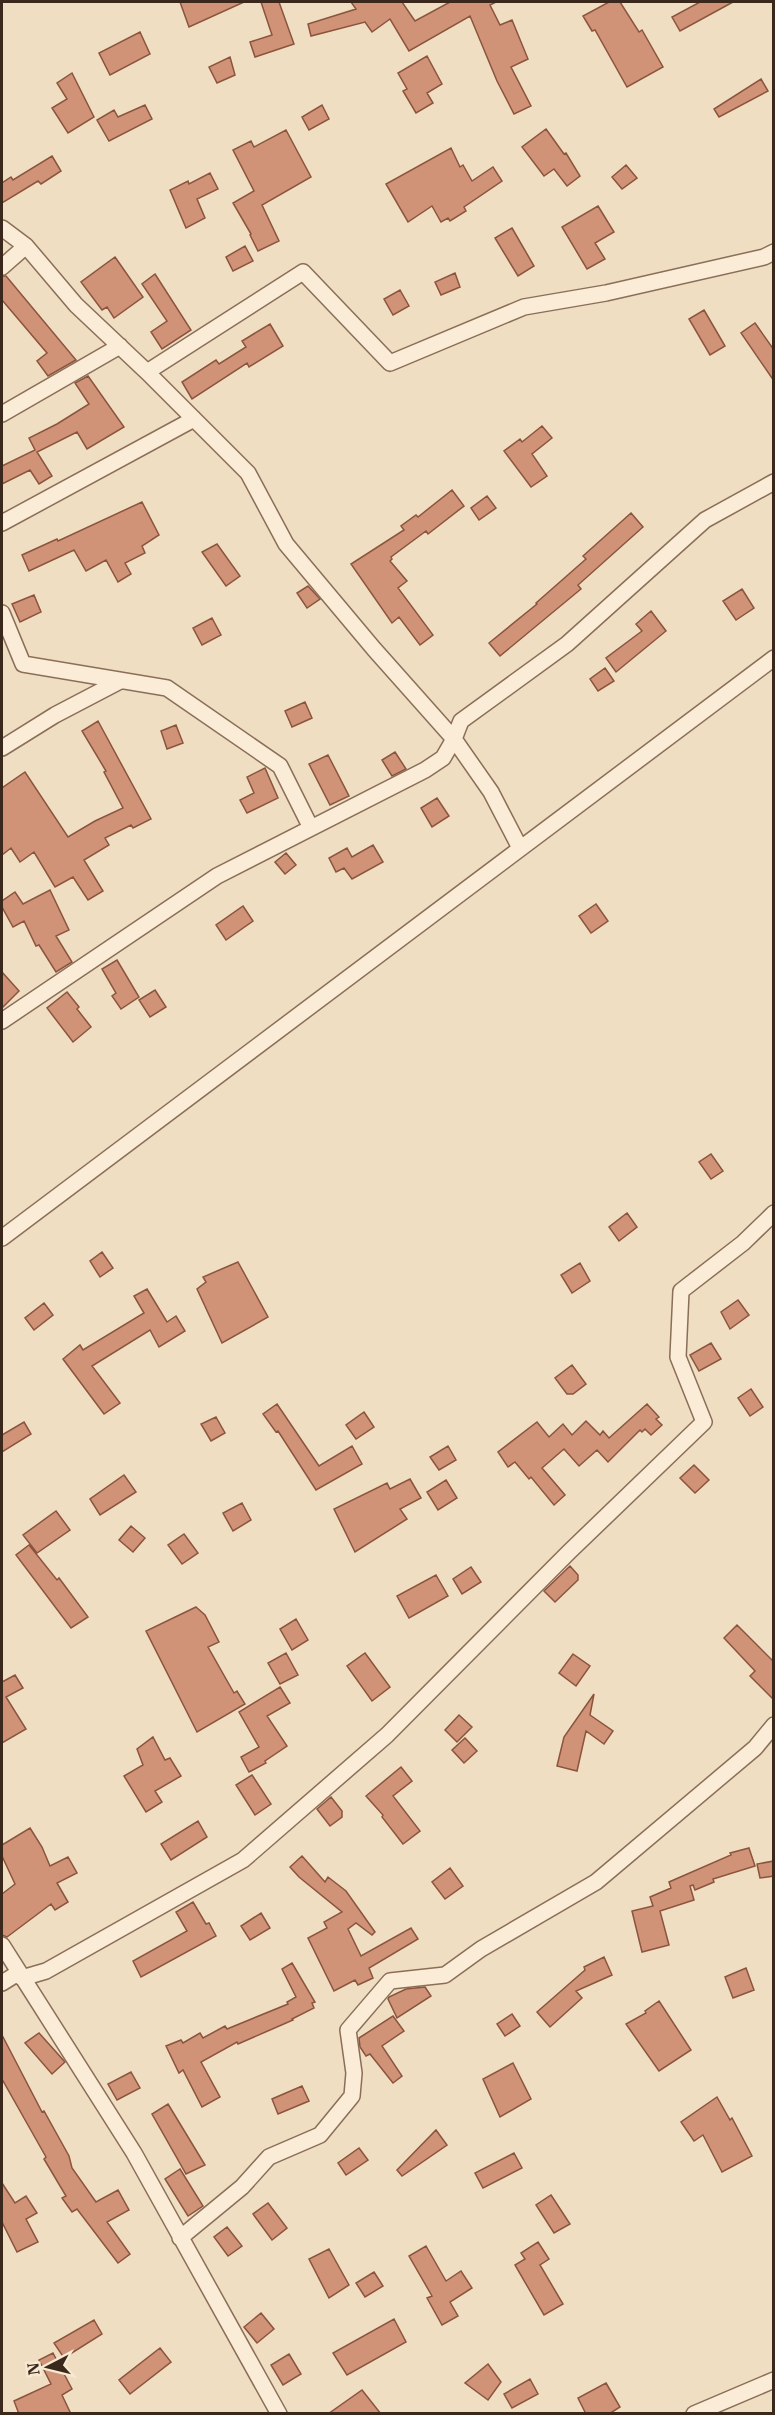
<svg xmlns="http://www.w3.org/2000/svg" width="775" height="2415" font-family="'IBM Plex Serif',serif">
<rect width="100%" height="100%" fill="#f0dec2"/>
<path fill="#d09377" stroke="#8b543d" stroke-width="1.5" d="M180,2H244L189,27Z
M261,2H279L294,44L255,57L250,42L272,35Z
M351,2H402L415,21L450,2H496L490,5L500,25L512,20L528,59L511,67L531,106L514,114L497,81L470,16L409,51L390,19L372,32L365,22L311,36L308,24L356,9Z
M609,2H620L639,32L642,30L663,67L627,87L595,30L592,31L583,16Z
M700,2H733L680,31L672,17Z
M140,32L150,54L110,75L99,53Z
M427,56L442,84L427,93L433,103L416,113L403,91L407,89L398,73Z
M230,57L235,75L217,83L209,67Z
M72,73L94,117L68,133L52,108L67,99L57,83Z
M761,79L768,91L719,117L714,109Z
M145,105L152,119L109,141L97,120L114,110L118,117Z
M322,105L329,119L309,130L302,117Z
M546,129L564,154L566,153L580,176L567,186L554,169L544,176L522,147Z
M286,130L311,177L262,205L279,241L258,251L250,235L251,234L233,203L254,191L233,150L251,141L254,147Z
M451,148L460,167L463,165L472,181L493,167L502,181L464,207L466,211L450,221L448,218L441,222L432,206L408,222L386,184Z
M52,156L61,171L41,184L38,181L2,203V183L11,177L13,180Z
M626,165L637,178L622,189L612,177Z
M210,173L218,189L197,199L205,218L186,228L170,190L188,181L189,184Z
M598,206L614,232L595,243L605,259L587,269L562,227Z
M512,228L534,266L518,276L495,238Z
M245,246L253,261L233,271L226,257Z
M115,257L143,297L114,318L107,307L102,310L81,282Z
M455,273L460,287L441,295L435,282Z
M155,274L191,330L162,349L151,332L167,321L142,284Z
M2,276H6L76,360L48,376L37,361L47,353L2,300Z
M400,290L409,306L393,315L384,299Z
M704,310L725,346L710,355L689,319Z
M755,323L774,350V381L741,333Z
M270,324L283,346L249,367L247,363L192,399L182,382L216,360L219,364L246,347L242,341Z
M88,376L124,427L87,449L77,432L37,452L52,476L39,484L30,470L2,484V466L35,450L29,438L57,424L89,404L75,383Z
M542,426L552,438L532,454L547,476L531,487L504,451L520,439L522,442Z
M452,490L464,506L428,534L426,531L391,557L392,559L390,561L407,581L398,588L433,635L420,645L399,617L392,623L351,564L404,530L401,526L416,515L418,517Z
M487,496L496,508L479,520L471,508Z
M142,502L159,535L142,546L145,553L125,563L131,574L118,582L106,560L86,571L74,550L29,571L22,555L57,539L58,541Z
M631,513L643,527L578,585L581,589L500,656L489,643L537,604L536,603L586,559L583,556Z
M217,544L240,576L226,586L202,552Z
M308,586L320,599L307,608L297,593Z
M742,589L754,608L736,620L723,601Z
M34,595L41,612L20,622L12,604Z
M651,611L666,631L616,672L606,658L642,631L636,624Z
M212,618L221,635L202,645L193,628Z
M605,668L614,681L598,691L590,679Z
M305,702L312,718L292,727L285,711Z
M98,721L151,819L133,828L131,825L105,838L109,845L84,860L103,891L88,900L73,877L55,887L34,852L20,862L11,848L2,855V788L25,772L68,837L95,821L123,808L104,772L106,771L82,731Z
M176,725L183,743L167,749L161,731Z
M395,752L406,769L392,776L382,760Z
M328,755L349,796L330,805L309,764Z
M265,768L278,798L247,813L240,800L254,793L247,777Z
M437,798L449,816L432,827L421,808Z
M373,845L383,862L352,879L344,868L336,872L329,858L347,848L352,857Z
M286,853L296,865L285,874L275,862Z
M50,890L69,930L56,936L72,962L56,972L39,945L36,946L24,921L13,927L2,907V901L15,892L23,904Z
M596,904L608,921L591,933L579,916Z
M243,906L253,921L226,940L216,925Z
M117,960L139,997L121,1009L112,996L116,993L102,969Z
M2,972L19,991L2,1008Z
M155,990L166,1007L150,1017L139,1000Z
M67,992L79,1007L77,1009L91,1027L73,1042L47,1008Z
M711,1154L723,1171L711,1179L699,1162Z
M627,1213L637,1227L619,1241L609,1227Z
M102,1252L113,1268L100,1277L90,1261Z
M238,1262L268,1317L222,1343L197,1289L206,1282L203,1277Z
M580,1263L590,1281L572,1293L561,1275Z
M147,1289L167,1322L176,1316L185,1331L159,1347L150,1330L92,1366L120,1403L104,1414L63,1359L80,1345L83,1350L144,1313L134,1296Z
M738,1300L749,1315L730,1329L721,1312Z
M44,1303L53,1315L34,1330L25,1318Z
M711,1343L721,1359L699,1371L690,1355Z
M572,1365L586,1384L573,1394H567L555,1378Z
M751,1389L763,1407L750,1416L738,1398Z
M277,1404L319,1466L352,1446L362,1464L316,1490L278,1431L276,1432L263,1414Z
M647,1404L659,1417L656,1419L662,1425L651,1435L645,1429L642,1432L640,1430L608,1462L597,1450L579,1466L564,1449L542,1468L565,1495L554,1505L531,1477L529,1479L515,1462L508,1467L498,1452L537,1422L549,1437L563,1424L572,1435L586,1421L600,1435L603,1431L609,1438Z
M364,1412L374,1427L356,1439L346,1425Z
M216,1417L225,1433L211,1441L201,1424Z
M24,1422L31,1434L2,1452V1435Z
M448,1446L456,1460L439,1470L430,1457Z
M694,1465L709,1480L695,1493L680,1478Z
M124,1475L136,1492L100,1515L90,1499Z
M410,1479L421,1498L400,1509L407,1519L355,1552L334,1509L387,1483L390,1489Z
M446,1480L457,1498L438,1510L427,1492Z
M242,1503L251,1520L233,1531L223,1513Z
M56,1511L70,1530L37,1553L23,1535Z
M131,1526L145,1538L133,1552L119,1540Z
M184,1534L198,1553L182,1564L168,1545Z
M29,1545L57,1580L59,1578L88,1617L71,1628L16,1555Z
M570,1566L578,1575V1580L555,1602L544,1591Z
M471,1567L481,1582L462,1594L453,1579Z
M436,1575L448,1596L409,1618L397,1596Z
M196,1607L205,1615L219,1642L208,1647L234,1693L237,1691L245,1704L197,1732L146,1631Z
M296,1619L308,1640L292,1650L280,1629Z
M737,1625L774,1662V1700L750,1676L755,1671L724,1638Z
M286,1653L298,1675L280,1684L268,1663Z
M365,1653L390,1687L372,1701L347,1666Z
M573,1654L590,1666L576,1686L559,1673Z
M15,1675L23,1688L6,1697L26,1729L2,1743V1682Z
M280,1687L290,1703L267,1716L287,1746L265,1761L266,1763L249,1772L241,1757L259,1747L239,1712Z
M594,1694L590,1715L613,1731L604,1744L586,1731L577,1771L557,1766L564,1737Z
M459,1715L472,1727L457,1742L445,1730Z
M153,1737L165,1760L170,1758L181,1776L155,1791L162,1802L146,1812L124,1776L143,1765L137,1749Z
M465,1738L477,1751L464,1763L452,1750Z
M401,1767L412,1781L393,1796L420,1831L403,1844L382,1817L383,1815L366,1796Z
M252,1775L271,1804L255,1815L236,1785Z
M331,1797L342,1811V1817L330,1826L317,1809Z
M198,1821L207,1837L171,1860L161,1844Z
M30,1828L42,1847L50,1866L68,1857L77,1873L57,1883L68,1902L55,1910L51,1904L7,1937L2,1935V1894L15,1884L2,1856V1845Z
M749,1848L755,1866L713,1879L714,1882L695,1890L693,1885L690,1886L694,1900L660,1911L669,1945L642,1952L632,1911L653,1906L650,1897L671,1888L669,1882L731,1855L730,1853Z
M302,1856L325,1882L328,1877L346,1891L375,1932L372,1935L356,1923L348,1929L361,1956L411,1928L418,1939L369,1968L373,1978L358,1985L355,1980L334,1991L308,1938L327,1928L324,1922L342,1912L299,1877L290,1867Z
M774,1861V1876L760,1878L757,1864Z
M450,1868L463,1886L445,1899L432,1882Z
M193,1902L206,1924L209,1923L216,1936L141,1977L133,1961L187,1931L176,1912Z
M261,1913L270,1928L250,1940L241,1926Z
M604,1957L612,1975L576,1991L582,1998L550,2027L537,2012L585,1970L584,1967Z
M292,1963L315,2002L312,2003L314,2008L292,2019L293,2020L238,2044L237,2042L201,2062L220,2097L202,2107L183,2070L179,2073L166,2046L181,2040L183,2043L200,2033L203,2038L225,2026L227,2029L288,2004L287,2002L296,1997L282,1969Z
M746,1968L754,1990L733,1998L725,1977Z
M425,1987L431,1996L397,2018L388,1999L389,1997L406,1989Z
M659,2001L691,2050L659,2071L626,2024L646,2013L645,2011Z
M512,2014L520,2026L505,2036L497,2024Z
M393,2016L404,2031L382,2046L402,2076L393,2083L370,2054L366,2056L360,2047L359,2038Z
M39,2033L65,2062L52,2074L25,2043Z
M2,2035L42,2112L44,2111L69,2156L72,2168L96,2202L118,2190L129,2210L107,2222L130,2254L118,2263L77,2209L72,2212L62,2198L66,2196L44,2159L46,2157L2,2079Z
M513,2063L531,2099L500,2117L483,2079Z
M131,2072L140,2088L117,2100L108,2084Z
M302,2086L309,2101L278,2114L272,2099Z
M717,2097L730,2120L732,2118L752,2156L722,2172L703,2135L694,2141L681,2122Z
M168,2104L205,2165L186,2174L152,2114Z
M436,2130L447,2145L402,2176L397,2170Z
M359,2148L368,2160L346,2175L338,2163Z
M514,2153L522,2168L483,2188L475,2173Z
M180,2169L203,2206L188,2216L165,2179Z
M2,2183L15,2203L26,2196L37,2213L26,2219L38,2242L17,2252L2,2222Z
M551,2195L570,2224L554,2233L536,2205Z
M268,2203L287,2228L272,2240L253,2214Z
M227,2227L242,2246L228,2256L214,2237Z
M538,2242L549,2259L540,2265L563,2304L544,2315L515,2265L525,2259L521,2253Z
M426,2246L446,2281L461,2271L472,2288L450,2302L458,2316L442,2325L427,2298L432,2296L409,2256Z
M329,2249L349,2285L329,2298L309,2259Z
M374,2272L383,2286L365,2297L356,2283Z
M261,2313L274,2329L257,2343L244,2327Z
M394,2319L406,2342L347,2375L333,2353Z
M94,2320L102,2334L64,2358L54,2343Z
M160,2348L171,2362L130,2394L119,2380Z
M53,2353L72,2389L62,2395L71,2414H19L14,2401L51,2384L39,2360Z
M289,2354L301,2374L283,2385L271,2365Z
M488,2364L501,2382L488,2400L465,2383Z
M530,2379L538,2394L512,2408L504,2394Z
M606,2383L620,2407L609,2414H586L578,2398Z
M362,2390L381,2414H328Z"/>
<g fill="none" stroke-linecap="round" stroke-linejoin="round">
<defs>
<path id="minor" d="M2,228L26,246L76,305L147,372L248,473L286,544L374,649L454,739L443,758L425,770L217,876L2,1021
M2,267L26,246
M147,372L303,272L390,363L524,307L606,293L764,257L774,252
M2,414L120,346
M2,523L194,419
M2,613L23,664L167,688L280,766L311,828
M2,748L55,715L120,681
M520,848L491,792L454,739L461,721L567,644L705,520L774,482
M2,1238L774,658
M2,1945L134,2153L279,2414
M22,1978L46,1971L243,1860L387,1735L569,1552L704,1422L678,1357L681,1291L743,1243L774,1213
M2,1983L18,1973
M180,2238L242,2187L269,2157L320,2135L352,2096L354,2073L348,2030L390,1981L445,1975L481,1949L596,1882L755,1748L774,1725
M694,2414L774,2380"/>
</defs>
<use href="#minor" stroke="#8b6e59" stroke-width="18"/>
<use href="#minor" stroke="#faecd6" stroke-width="15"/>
</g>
<rect width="775" height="2415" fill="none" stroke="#3a281d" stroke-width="6"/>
<g transform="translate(48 2367) rotate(263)" stroke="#f7e9d2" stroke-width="4.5" paint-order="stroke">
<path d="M0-4.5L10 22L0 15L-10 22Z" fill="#3a281d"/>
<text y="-9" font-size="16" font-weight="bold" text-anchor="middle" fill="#3a281d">N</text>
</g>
</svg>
